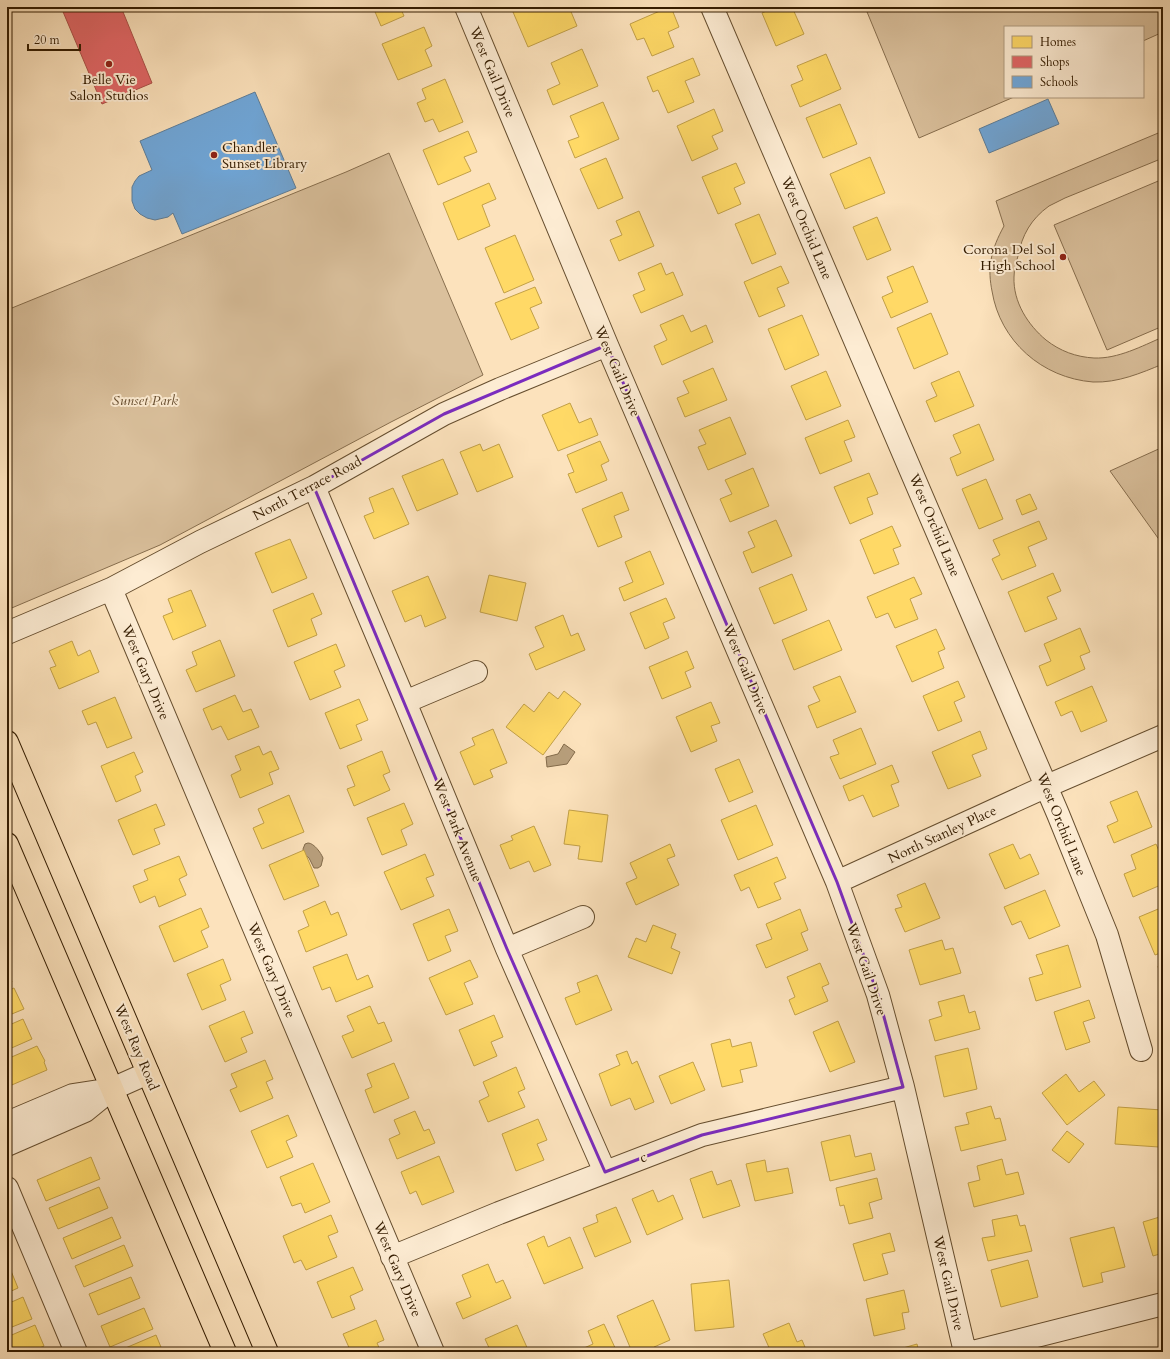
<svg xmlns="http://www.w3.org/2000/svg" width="1170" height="1359" font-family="Cardo,serif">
<rect width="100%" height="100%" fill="#fce2bc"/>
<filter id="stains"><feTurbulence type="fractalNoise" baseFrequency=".005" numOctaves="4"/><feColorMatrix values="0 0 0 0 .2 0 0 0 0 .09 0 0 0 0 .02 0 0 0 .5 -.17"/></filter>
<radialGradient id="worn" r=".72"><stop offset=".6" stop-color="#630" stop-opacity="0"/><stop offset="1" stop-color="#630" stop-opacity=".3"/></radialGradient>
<path fill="#dac09c" stroke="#876e4e" d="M865,7H1162L1163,32L1143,41V27H1005V97H1014L919,138Z
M1163,131V158L1065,198C1060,201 1054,203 1049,206C1031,219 1022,235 1018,256C1016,263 1014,270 1014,277C1013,302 1028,325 1046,340C1060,351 1076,357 1094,358C1118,359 1142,346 1163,337V364C1141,373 1118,383 1093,382C1042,378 1000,341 992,291C990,281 989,270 991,260C993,248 998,237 1004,226L996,201Z
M389,153L483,375L391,422L160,545L7,610V310L346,172Z
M1163,179V326L1107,350L1054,225Z
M1163,447V545L1110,471Z"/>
<path fill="#b89f7c" stroke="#836b4a" d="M564,744L575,752L567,764L547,767L546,757L558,754Z
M308,843C314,843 321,853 323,858L321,866L318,868H314L309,858L304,854L303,849L305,844Z"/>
<path fill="#ffd966" stroke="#c2a047" d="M373,7H400L404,16L381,26Z
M525,7H569L577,26L528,47L513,12Z
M669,7H671L679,27L668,32L674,47L652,56L644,38L637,40L630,24Z
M775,7H792L804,34L776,46L762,13Z
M424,27L432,46L425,50L432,66L398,80L382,44Z
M582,49L598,86L553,105L547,90L560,84L551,63Z
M826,54L841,89L800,107L791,85L803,80L797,66Z
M693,58L700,75L685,81L694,102L668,113L658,90L653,92L647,77Z
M445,79L463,122L439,132L433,119L425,122L417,103L426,99L422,89Z
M603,102L619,139L575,158L568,141L579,137L570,116Z
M840,104L857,144L823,158L806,118Z
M714,109L723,131L712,136L718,149L692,161L677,126Z
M468,131L477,152L464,157L471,171L438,185L423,150Z
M870,157L885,193L845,209L830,174Z
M606,158L623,198L598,209L580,169Z
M736,163L745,183L734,188L741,204L718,214L702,177Z
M489,183L496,199L482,205L490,226L458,240L443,203Z
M639,211L654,246L619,261L610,240L622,235L616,221Z
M759,214L776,254L752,264L735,224Z
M877,217L891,250L867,260L853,227Z
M515,235L534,280L504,293L485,248Z
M661,263L666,275L673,272L683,295L641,313L633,295L645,290L638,273Z
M781,266L789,283L777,288L785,306L759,317L744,282Z
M913,266L928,302L891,318L882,297L893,292L887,277Z
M535,287L542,303L530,308L539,328L511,340L495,303Z
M931,313L948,354L914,369L897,328Z
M683,315L691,332L706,325L713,342L662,365L654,346L667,340L660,325Z
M802,315L819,355L785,370L768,329Z
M713,368L727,400L685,417L677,398L689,393L683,381Z
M826,371L841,406L806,420L791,386Z
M959,371L974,406L935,422L926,401L937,396L931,383Z
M570,403L579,423L591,418L598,435L558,451L542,415Z
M730,417L746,454L708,470L698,447L706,444L699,430Z
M848,420L855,437L844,441L852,461L820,474L805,438Z
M979,424L994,460L957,476L950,458L961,453L953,435Z
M600,441L609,461L601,465L607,480L576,493L568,474L574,472L567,455Z
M480,444L483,451L499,444L513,477L477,492L460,452Z
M443,459L458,494L417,511L402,476Z
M753,468L769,506L730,522L720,499L732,494L725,480Z
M869,473L878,494L867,498L873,514L850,524L834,487Z
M986,479L1003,519L979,529L962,489Z
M393,488L409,524L374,539L364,516L374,512L369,498Z
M622,492L629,510L614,516L622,537L598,547L582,509Z
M1030,494L1037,509L1022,515L1016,500Z
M776,520L792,556L752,573L743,552L755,547L748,532Z
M1039,521L1047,539L1028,547L1036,566L1002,580L992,559L1000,555L993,540Z
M892,526L901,546L893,549L899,564L874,574L860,540Z
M290,539L307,578L272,593L255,553Z
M650,551L664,584L624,601L619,588L633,582L625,562Z
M1053,573L1061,591L1047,597L1057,619L1025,632L1008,592Z
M792,574L807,610L774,624L759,588Z
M489,575L526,583L517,621L480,612Z
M428,576L446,618L425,627L421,615L405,622L392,591Z
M914,577L922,594L910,599L918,619L895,628L888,613L876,618L867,597Z
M191,590L206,626L173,640L163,616L173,612L168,599Z
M313,593L322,614L311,619L317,635L288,647L273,610Z
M666,598L675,618L663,623L669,638L645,649L630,613Z
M563,615L571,636L578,633L585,650L536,670L529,654L544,647L535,627Z
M829,620L842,650L794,670L782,640Z
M1080,628L1090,652L1080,656L1085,669L1047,686L1039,666L1051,661L1044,644Z
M936,629L945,649L938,652L944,668L912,682L896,646Z
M220,640L235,676L196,692L186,670L197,665L192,652Z
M72,641L78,656L90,650L99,672L59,689L50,668L56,666L49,651Z
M336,644L345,666L334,671L341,687L310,700L294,662Z
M687,651L694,668L685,672L691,687L662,699L649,667Z
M840,676L856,712L817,728L808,706L820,701L813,687Z
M958,681L965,697L954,702L962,721L938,731L923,696Z
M1092,686L1107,721L1081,732L1072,711L1061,716L1055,702Z
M564,691L581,704L543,755L506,727L524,704L534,712L549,692L558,699Z
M235,695L243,712L251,709L259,727L228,740L221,726L212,730L203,709Z
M115,697L132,738L107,748L96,722L88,725L82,711Z
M359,699L368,720L356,725L362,740L340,749L325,713Z
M711,702L720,723L711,726L717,741L691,752L676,717Z
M861,728L876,764L840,779L830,757L839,754L833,740Z
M493,729L507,763L490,770L493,777L474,785L460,752L475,745L472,738Z
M980,731L987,749L972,755L981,776L948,789L932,752Z
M259,746L263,755L271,751L279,769L269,773L273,784L240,798L231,775L241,770L235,756Z
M382,751L390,772L383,775L390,790L354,806L347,789L355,786L347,766Z
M134,752L143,772L135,776L141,791L116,802L101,766Z
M739,759L753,792L729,802L715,769Z
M892,765L899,782L891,785L899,806L873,817L863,795L849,801L843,786Z
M1137,791L1152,827L1114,843L1107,826L1118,821L1110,802Z
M289,795L304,832L262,849L253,828L264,823L258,809Z
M404,803L413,824L401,830L407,845L382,855L367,818Z
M156,804L165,825L154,829L160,844L133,855L118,820Z
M756,805L773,845L738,860L721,820Z
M569,810L608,815L602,862L578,859L580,846L564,844Z
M534,826L551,865L534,872L529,861L510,869L500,845L513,840L511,836Z
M670,844L675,856L667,859L679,885L636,905L626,883L637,878L630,863Z
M1013,844L1020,859L1030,854L1039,874L1005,889L989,854Z
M1156,844L1163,860V884L1133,897L1124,874L1136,869L1131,855Z
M304,850L319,886L284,900L269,865Z
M425,854L434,875L426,878L434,896L401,910L384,872Z
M179,856L187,875L179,879L186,895L159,907L155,896L140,903L133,886L148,880L144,870Z
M777,857L786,878L774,883L781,899L758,908L749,887L741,891L734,875Z
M925,883L940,918L905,932L895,909L902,907L897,895Z
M1045,890L1060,926L1029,939L1021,921L1012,925L1004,907Z
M325,901L331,915L338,912L347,935L306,952L298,931L309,926L303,911Z
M1163,907V952L1155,955L1139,917Z
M201,908L209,927L201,931L208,947L174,962L159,926Z
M449,909L458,931L445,936L451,951L428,961L413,924Z
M800,909L808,930L801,933L808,950L766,968L756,945L772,939L766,924Z
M653,925L676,934L671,948L680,952L672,974L628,957L636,938L646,942Z
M942,940L945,950L953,948L961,973L920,985L909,950Z
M1068,945L1081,987L1036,1001L1029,978L1043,974L1036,955Z
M347,954L357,980L368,975L373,987L336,1002L330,987L322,990L313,967Z
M223,959L231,980L220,985L226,1000L202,1010L187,974Z
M470,960L478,977L464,983L473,1004L446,1015L429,978Z
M820,963L829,984L822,987L828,1001L795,1015L789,1000L795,997L787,977Z
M1163,965V990L1158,966Z
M7,970L12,982L7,984Z
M597,975L612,1010L576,1025L565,998L580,992L577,983Z
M14,988L24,1009L7,1016V991Z
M964,995L969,1013L975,1011L980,1029L935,1041L929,1020L942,1016L938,1002Z
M1089,1000L1095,1018L1083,1022L1090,1042L1066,1050L1054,1012Z
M370,1006L378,1024L384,1022L392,1041L352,1058L342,1036L354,1031L347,1016Z
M244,1011L253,1033L241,1038L247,1052L225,1062L209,1026Z
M494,1015L503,1037L491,1042L497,1056L474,1066L459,1030Z
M23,1019L32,1039L7,1050V1026Z
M838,1021L855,1062L830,1072L813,1032Z
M730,1039L732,1047L751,1042L757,1066L740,1070L743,1082L722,1087L711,1044Z
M37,1046L45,1061L44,1062L47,1070L7,1087V1059Z
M968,1048L977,1089L944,1097L935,1056Z
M627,1051L632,1064L637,1061L654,1102L635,1110L630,1098L611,1106L599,1074L620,1065L616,1055Z
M265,1060L273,1079L266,1082L273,1098L240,1112L230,1090L237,1087L231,1074Z
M693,1062L705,1090L671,1104L659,1076Z
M394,1063L409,1098L374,1113L365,1090L372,1087L367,1074Z
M516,1067L525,1089L518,1092L525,1107L488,1122L479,1101L489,1096L483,1082Z
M1066,1074L1079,1092L1094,1081L1105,1095L1067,1125L1042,1093Z
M991,1106L995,1119L1000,1118L1006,1140L961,1151L955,1127L969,1124L966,1113Z
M1118,1107L1162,1110L1159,1147L1115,1144Z
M415,1111L424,1131L429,1129L435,1143L397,1159L389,1139L400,1134L394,1120Z
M288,1115L297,1136L286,1141L293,1157L267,1168L251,1131Z
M538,1119L547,1140L537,1144L544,1160L516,1171L502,1134Z
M1067,1131L1084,1144L1069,1163L1052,1150Z
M850,1135L855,1157L871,1153L875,1170L830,1181L821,1142Z
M439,1156L454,1192L422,1205L416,1191L410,1194L401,1172Z
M91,1157L100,1179L46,1201L37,1180Z
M1002,1159L1006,1175L1018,1172L1024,1194L974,1207L968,1183L980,1180L977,1166Z
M765,1160L767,1172L788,1168L793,1193L755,1201L746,1164Z
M313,1163L330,1202L305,1213L301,1203L292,1206L280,1177Z
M712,1171L717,1185L731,1180L740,1206L703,1218L690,1179Z
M877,1178L882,1199L869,1203L873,1218L849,1224L844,1205L840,1206L836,1188Z
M99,1187L108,1208L58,1229L49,1208Z
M653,1190L658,1202L673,1195L683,1219L647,1235L632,1199Z
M616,1207L631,1242L595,1257L583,1228L598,1222L596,1215Z
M331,1215L338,1232L328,1236L337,1257L306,1270L301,1260L294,1263L283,1236Z
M1017,1215L1020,1226L1025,1225L1032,1251L988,1261L982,1238L995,1236L992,1220Z
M1163,1216V1253L1153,1256L1143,1222Z
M112,1217L121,1238L72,1259L63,1238Z
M1114,1227L1125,1267L1101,1273L1103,1282L1083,1287L1070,1238Z
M890,1233L895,1251L882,1254L888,1274L864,1281L853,1244Z
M544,1236L548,1247L570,1237L583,1268L544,1284L527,1244Z
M124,1245L133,1266L84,1287L75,1266Z
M1028,1260L1038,1297L1001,1307L991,1270Z
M488,1264L496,1283L503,1280L511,1298L463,1319L456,1303L471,1297L462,1275Z
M9,1266L18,1288L7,1293V1267Z
M353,1267L363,1290L350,1296L355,1309L332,1318L317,1282Z
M131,1277L140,1298L98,1315L89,1294Z
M729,1280L734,1327L695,1331L691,1284Z
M904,1290L909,1312L902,1313L905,1329L874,1336L866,1299Z
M23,1297L32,1319L7,1329V1304Z
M653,1300L670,1340L654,1347L656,1352H632L617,1316Z
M144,1308L153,1329L110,1347L101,1326Z
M376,1320L384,1340L377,1343L381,1352H351L343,1334Z
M789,1323L797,1342L802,1340L807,1352H771L763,1334Z
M604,1324L617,1352H575L593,1344L588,1331Z
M35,1325L44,1346L31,1352H7V1337Z
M517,1325L529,1352H491L485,1339Z
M156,1335L163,1352H116Z
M917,1344L919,1352H889Z"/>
<path fill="#e06666" stroke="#ac5047" d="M61,7H121L152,83L102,104Z"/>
<path fill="#6fa8dc" stroke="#5d7e9a" d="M255,92L296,188L182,234L173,213L168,217L155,220L147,218L140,214L135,209L132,201V187L135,181L139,176L152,170L140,141Z
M1048,99L1059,124L989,153L979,129Z"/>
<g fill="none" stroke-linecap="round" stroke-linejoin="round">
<defs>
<path id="minor" d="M466,7L607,345L837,882L878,995L903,1087L965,1352
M712,7L1058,814L1107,935L1141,1050
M314,487L405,702L507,949L605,1172
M111,589L433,1352
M7,633L111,589L200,542L314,487L444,414L500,389L607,345
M405,702L476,672
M837,882L1047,786L1163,736
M507,949L583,917
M7,1123L73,1095L112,1089L148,1073
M7,1145L85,1111L112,1089
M7,1188L76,1352
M392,1257L499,1213L702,1135L903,1087
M973,1352L1163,1304"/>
<path id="major" d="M7,742L267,1352
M7,844L225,1352"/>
</defs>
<use href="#minor" stroke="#664e2f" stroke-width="24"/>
<use href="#major" stroke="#341c00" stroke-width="24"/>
<use href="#minor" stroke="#fdecd3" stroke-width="22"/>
<use href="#major" stroke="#fce2bc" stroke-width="22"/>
</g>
<path fill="none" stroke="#7b2cbf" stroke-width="3" stroke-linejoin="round" d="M607,345L837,882L878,995L903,1087L702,1135L605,1172L507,949L314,487L444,414Z"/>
<g fill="#8f2418" stroke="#fdecd3" stroke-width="1.5">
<circle cx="109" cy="64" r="4"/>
<circle cx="214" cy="155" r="4"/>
<circle cx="1063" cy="257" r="4"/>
</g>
<g text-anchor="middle" stroke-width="4" stroke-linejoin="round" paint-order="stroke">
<g font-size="14" fill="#341c00" stroke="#fdecd3">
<text transform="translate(493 72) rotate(67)" y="5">West Gail Drive</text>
<text transform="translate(807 228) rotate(67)" y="5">West Orchid Lane</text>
<text transform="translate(618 371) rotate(67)" y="5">West Gail Drive</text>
<text transform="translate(307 488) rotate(-28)" y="5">North Terrace Road</text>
<text transform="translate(935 525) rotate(67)" y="5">West Orchid Lane</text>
<text transform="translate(746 669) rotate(67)" y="5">West Gail Drive</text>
<text transform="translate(146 672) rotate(67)" y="5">West Gary Drive</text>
<text transform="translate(1062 824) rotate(68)" y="5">West Orchid Lane</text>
<text transform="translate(458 830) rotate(68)" y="5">West Park Avenue</text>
<text transform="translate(942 834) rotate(-25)" y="5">North Stanley Place</text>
<text transform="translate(867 969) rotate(71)" y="5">West Gail Drive</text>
<text transform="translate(272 970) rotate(67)" y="5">West Gary Drive</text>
<text transform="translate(137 1047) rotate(67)" y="5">West Ray Road</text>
<text transform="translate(643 1157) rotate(-21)" y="5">c</text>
<text transform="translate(398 1269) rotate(67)" y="5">West Gary Drive</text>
<text transform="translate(949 1283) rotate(77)" y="5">West Gail Drive</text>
</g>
<g font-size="14" fill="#341c00" stroke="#fdecd3">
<text x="109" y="84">Belle Vie<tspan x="109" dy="16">Salon Studios</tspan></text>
<text x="222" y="152" text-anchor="start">Chandler<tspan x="222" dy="16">Sunset Library</tspan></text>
<text x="1055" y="254" text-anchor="end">Corona Del Sol<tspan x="1055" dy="16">High School</tspan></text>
</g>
<g font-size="14" font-style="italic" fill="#664d2f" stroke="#fdecd3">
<text x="145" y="405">Sunset Park</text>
</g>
</g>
<rect width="1170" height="1359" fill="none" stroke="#fce2bc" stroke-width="24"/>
<rect x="8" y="8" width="1154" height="1343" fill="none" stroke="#341c00" stroke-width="2"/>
<rect x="12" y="12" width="1146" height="1335" fill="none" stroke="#341c00"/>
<rect x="1004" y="26" width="140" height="72" fill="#fdecd3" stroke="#ad997f"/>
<rect x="1012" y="36" width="20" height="12" fill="#ffd966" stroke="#ad997f"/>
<text x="1040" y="46" font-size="12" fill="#341c00">Homes</text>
<rect x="1012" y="56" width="20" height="12" fill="#e06666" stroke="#ad997f"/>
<text x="1040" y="66" font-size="12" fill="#341c00">Shops</text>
<rect x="1012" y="76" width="20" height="12" fill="#6fa8dc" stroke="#ad997f"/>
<text x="1040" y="86" font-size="12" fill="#341c00">Schools</text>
<path d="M28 44v6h52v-6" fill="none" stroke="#341c00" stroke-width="2"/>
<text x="34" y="44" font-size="12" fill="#341c00" stroke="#fdecd3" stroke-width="3" paint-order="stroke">20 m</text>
<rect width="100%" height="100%" filter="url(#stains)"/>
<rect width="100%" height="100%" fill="url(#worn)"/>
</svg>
